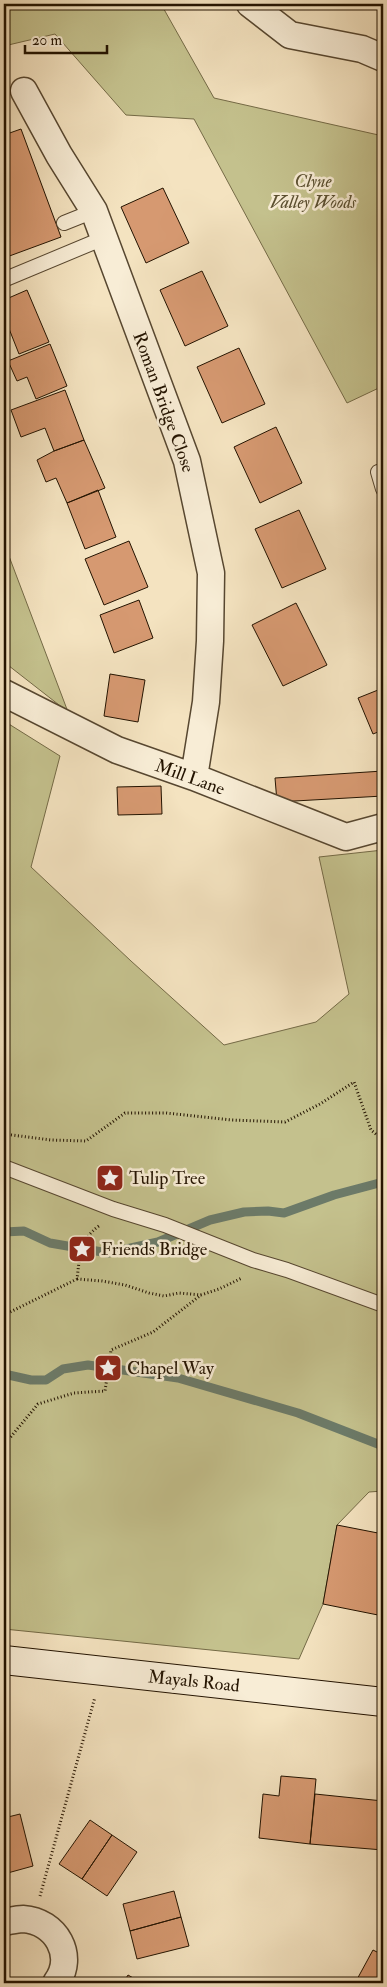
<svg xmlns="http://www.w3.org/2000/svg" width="387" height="1987" font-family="'IM FELL Double Pica',serif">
<rect width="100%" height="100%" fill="#f4e3c0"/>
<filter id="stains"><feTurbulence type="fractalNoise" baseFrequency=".004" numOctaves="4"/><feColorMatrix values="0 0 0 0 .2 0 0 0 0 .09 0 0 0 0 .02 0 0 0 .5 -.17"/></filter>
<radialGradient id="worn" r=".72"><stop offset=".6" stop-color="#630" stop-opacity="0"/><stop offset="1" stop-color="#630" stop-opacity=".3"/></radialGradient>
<path fill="#c4c18d" stroke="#746a46" d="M4,4H161L214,98L383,136V386L347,403L194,119L126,115L55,34L4,46Z
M4,543L68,712L4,662Z
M4,721L60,756L31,867L131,961L224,1045L316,1022L349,994L319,857L383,850V1491L369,1492L337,1525L323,1604L299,1659L4,1629Z"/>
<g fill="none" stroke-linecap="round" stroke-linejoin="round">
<path stroke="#6c7a68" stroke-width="9" d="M4,1232L24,1231L50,1243L108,1253L158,1242L210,1220L244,1212L268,1211L284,1213L334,1195L383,1182
M4,1374L31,1380H46L63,1369L88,1365L178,1378L298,1413L383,1446"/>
</g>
<path fill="#d69971" stroke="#231300" d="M21,129L61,237L4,258V135Z
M163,188L189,243L146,263L121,207Z
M202,271L228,326L185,346L160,290Z
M27,290L49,342L19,354L4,316V300Z
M50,344L67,386L36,399L27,377L17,381L8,361Z
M239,348L265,404L222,423L197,367Z
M65,390L84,440L54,451L45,428L21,437L11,410Z
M276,427L302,483L260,503L234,447Z
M84,440L105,488L67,503L56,478L46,482L37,460L54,451Z
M98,490L116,537L85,549L67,503Z
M299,510L326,569L282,588L255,529Z
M129,541L148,587L104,605L85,559Z
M139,600L153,638L114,653L100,615Z
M296,603L327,665L283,686L252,625Z
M110,674L145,680L138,722L104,716Z
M383,688V730L373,734L358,698Z
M383,771V796L277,802L275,778Z
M161,786L162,814L118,815L117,787Z
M337,1525L383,1534V1616L323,1604Z
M281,1776L316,1779L310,1844L259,1838L263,1794L279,1796Z
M315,1794L383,1801V1850L310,1844Z
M20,1814L33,1866L4,1874V1818Z
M90,1820L112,1835L82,1879L59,1864Z
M112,1835L137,1852L107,1896L82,1879Z
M174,1891L181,1917L130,1931L123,1904Z
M181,1917L189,1946L137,1959L130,1931Z
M373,1950L383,1955V1983H355Z
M128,1975L142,1983H123Z"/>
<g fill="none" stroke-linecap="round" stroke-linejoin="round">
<defs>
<path id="service" d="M64,223L94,211
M8,278L104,238
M378,472L383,489
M4,1167L113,1209L165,1225L253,1260L287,1270L383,1305"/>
<path id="minor" d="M250,4L290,35L362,49L383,58
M24,91L59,155L94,211L187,461L211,573L210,641L206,702L194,777
M4,693L117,750L194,777L346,837L383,827
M4,1922C10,1921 17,1919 23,1919C56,1921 76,1956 56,1983"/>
<path id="secondary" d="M4,1660L383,1702"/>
</defs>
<use href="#service" stroke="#574730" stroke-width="16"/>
<use href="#minor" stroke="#574730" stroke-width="29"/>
<use href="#secondary" stroke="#231300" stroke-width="30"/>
<path stroke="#231300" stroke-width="3" stroke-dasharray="1 2.5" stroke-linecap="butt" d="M4,1134L51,1140L86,1141L125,1113H166L232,1120L285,1122L320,1104L354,1082L371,1130L383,1140
M77,1279L102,1281L125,1285L149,1293L164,1296L179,1293L201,1295
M4,1315L77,1279C80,1256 79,1240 99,1226
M4,1445L38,1404L74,1393L105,1391L111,1350L153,1332L201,1295L219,1289L242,1278
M40,1896L95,1697"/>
<use href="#service" stroke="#f8edd6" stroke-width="14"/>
<use href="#minor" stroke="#f8edd6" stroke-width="26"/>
<use href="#secondary" stroke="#f8edd6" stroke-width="28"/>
</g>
<defs>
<symbol id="sight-square" viewBox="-11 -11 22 22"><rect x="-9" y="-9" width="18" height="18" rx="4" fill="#8f2418" stroke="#f8edd6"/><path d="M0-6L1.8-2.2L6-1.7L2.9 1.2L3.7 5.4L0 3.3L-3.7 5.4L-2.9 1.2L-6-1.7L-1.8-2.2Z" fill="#fff"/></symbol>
</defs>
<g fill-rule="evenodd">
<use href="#sight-square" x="94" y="1162" width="32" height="32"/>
<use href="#sight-square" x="66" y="1233" width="32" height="32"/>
<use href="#sight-square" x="92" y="1352" width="32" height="32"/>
</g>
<g text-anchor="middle" stroke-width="5" stroke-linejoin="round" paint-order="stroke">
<g font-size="18" font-style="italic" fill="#5b5031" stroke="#f8edd6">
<text x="313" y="187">Clyne<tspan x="313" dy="21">Valley Woods</tspan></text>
</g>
<g font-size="18" fill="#231300" stroke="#f8edd6">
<text transform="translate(164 402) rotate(70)" y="6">Roman Bridge Close</text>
<text transform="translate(190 777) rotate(20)" y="6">Mill Lane</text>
<text transform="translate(194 1681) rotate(6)" y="6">Mayals Road</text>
</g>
<g font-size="18" fill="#231300" stroke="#f8edd6" text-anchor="start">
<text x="129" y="1184">Tulip Tree</text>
<text x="101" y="1255">Friends Bridge</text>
<text x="127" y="1374">Chapel Way</text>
</g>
</g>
<rect width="387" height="1987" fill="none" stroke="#f4e3c0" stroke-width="20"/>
<rect x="5" y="5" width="377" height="1977" fill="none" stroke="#231300" stroke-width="2.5"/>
<rect x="10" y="10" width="367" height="1967" fill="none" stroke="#231300"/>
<path d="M25 45v8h82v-8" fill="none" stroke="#231300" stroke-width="2.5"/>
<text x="32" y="45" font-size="15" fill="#231300" stroke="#f8edd6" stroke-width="4" paint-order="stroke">20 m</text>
<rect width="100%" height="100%" filter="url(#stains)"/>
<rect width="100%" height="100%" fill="url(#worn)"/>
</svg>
